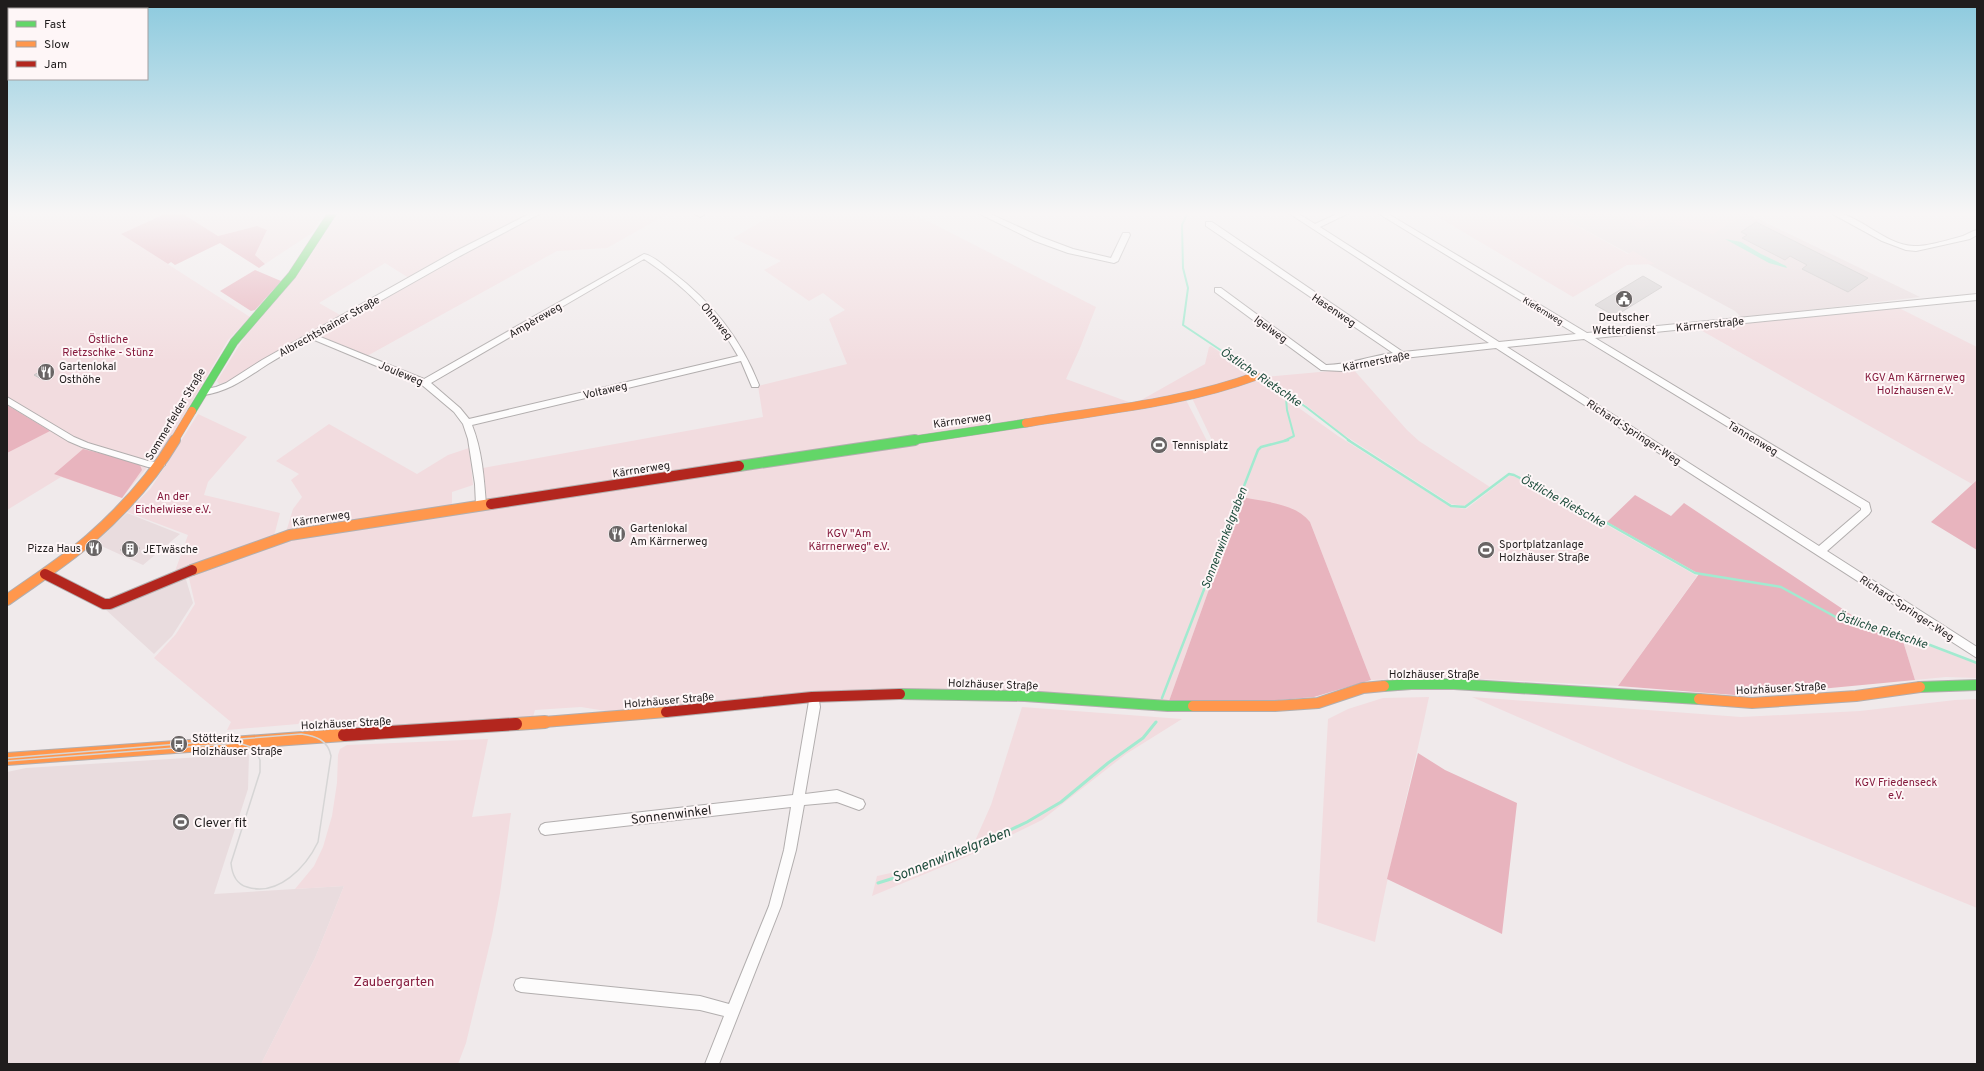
<svg xmlns="http://www.w3.org/2000/svg" width="1984" height="1071" font-family="Overpass,sans-serif">
<rect width="100%" height="100%" fill="#f0eaeb"/>
<path fill="#e9dcde" d="M1552,212H1744L1920,297L1742,318L1735,311Z
M127,513L180,534L143,565L95,543Z
M185,576L193,603L172,636L154,654L105,609Z
M249,754L248,789L214,894L344,886L315,958L261,1064H7V772L26,768Z"/>
<path fill="#f2dcdf" d="M7,212H169L121,234L250,317L228,340L163,451L158,454L122,498L61,477L7,510Z
M180,212H325L312,233L265,264L255,255L267,230L257,226L218,236Z
M339,212H534L500,227V229L409,278L385,263L319,303L342,316L230,381L219,384L217,381L244,338L298,275Z
M542,212H671L607,248L557,251L367,356L317,336L423,275Z
M778,212H910L1096,307L1080,348L1066,379L1134,404L1186,400L1207,441L1212,440L1192,398L1257,378L1338,436L1451,507L1466,509L1510,475L1514,476L1605,524L1697,576L1618,686L1445,677L1371,680L1310,522L1242,497L1169,701L1019,691L612,712L581,707L535,710L532,720L302,730L307,721H301L298,724L227,730L231,722L154,658L176,634L195,604L188,574L279,540L487,507L483,468L763,417L758,386L847,364L829,319L845,310L823,293L809,301L764,270L781,261L733,238Z
M1438,212H1552L1628,254L1633,251L1655,264L1627,265L1573,297L1433,214Z
M1610,212H1744L1747,213L1713,234L1680,226L1662,217L1641,229Z
M1899,308L1977,347V480L1972,484L1697,328L1754,320Z
M1211,346L1253,375L1239,381L1136,403L1205,364L1209,347Z
M1353,369L1407,430L1419,441L1490,487L1464,506L1451,504L1341,433L1307,406L1265,377Z
M198,414L247,437L208,482L204,495L280,513L274,536L174,574L188,535L127,512L151,488Z
M329,424L417,474L448,455L469,448L473,485L452,492V508L286,532L293,509L302,497L291,480L299,474L276,461Z
M1902,638L1929,646L1977,664V678L1946,677L1915,680Z
M1429,697C1412,779 1390,860 1375,942L1317,922L1328,719L1348,709L1383,698Z
M1472,697L1741,717L1860,711L1955,700L1977,699V908L1629,765Z
M1022,707L1182,719L1126,754L1042,820L966,857L872,896L877,876C911,870 943,855 975,841L991,805Z
M488,739L472,817L511,813L500,893L492,935L466,1043L458,1064H261L315,958L344,886L295,889L314,866L323,847L332,816L337,783L338,755L340,749L347,745Z"/>
<path fill="#e8b4be" d="M169,212H180L218,236L257,226L267,230L255,255L265,264L259,268L220,243L175,265L171,262L168,264L121,234Z
M255,270L281,281L255,310L251,311L220,291Z
M7,405L50,431L7,453Z
M83,449L132,461L140,465L142,470L122,498L54,474Z
M1977,480V550L1931,522Z
M1635,495L1671,516L1684,503L1877,632L1902,638L1915,680L1747,696L1618,686L1699,574L1607,522Z
M1242,497C1265,502 1295,503 1310,522L1371,680L1314,697L1267,701H1169Z
M1418,753L1445,770L1517,803L1502,934L1387,879Z"/>
<path fill="#a2ead0" d="M1725,239L1741,242L1761,254L1786,266L1787,268L1769,263Z"/>
<g fill="none" stroke-linecap="round" stroke-linejoin="round">
<path stroke="#a2ead0" stroke-width="2" d="M1188,212L1182,225L1183,268L1188,288L1183,325L1306,407L1350,441
M1284,441L1294,436L1287,410L1286,398"/>
<path stroke="#a2ead0" stroke-width="2.5" d="M1348,440L1451,506L1465,507L1509,474L1514,475L1607,523L1695,573L1781,587L1843,621L1930,645L1977,663
M1162,698L1258,450L1261,447L1288,440"/>
<path stroke="#a2ead0" stroke-width="3" d="M878,883L920,870L968,850L1027,822L1061,802L1108,763L1143,738L1156,722"/>
</g>
<path fill="#d7d2d3" stroke="#c9c5c5" d="M1756,222L1868,278L1848,292L1802,269L1807,265L1790,256L1785,260L1742,238L1747,235L1741,232Z
M1643,276L1662,287L1615,316L1595,305Z
M44,369L53,374L43,380L34,375Z
M128,543L140,548L132,555L120,550Z"/>
<g fill="none" stroke-linecap="round" stroke-linejoin="round">
<defs>
<path id="street" d="M533,212H543L460,256L318,336L424,379L644,254C654,256 664,266 672,272C712,302 741,339 759,385L758,387H752L741,361L472,425C482,450 484,478 486,505L481,509L476,505L475,484L468,439L463,424L454,412L422,385L312,339C297,348 282,355 268,364C246,378 230,391 204,395L200,392L201,390L216,387L226,383L262,360L454,252ZM644,259C682,284 716,316 738,356L469,419L460,408L431,383Z
M692,212H701L704,215L700,217Z
M976,212H986L1041,237L1073,249L1111,258L1123,233H1129L1130,235L1118,261L1114,263L1068,253L1035,241Z
M1287,212H1296L1315,224L1341,212H1351L1320,227L1499,342L1576,334L1376,212H1385L1587,333L1977,294V300L1595,338L1869,503L1871,511L1869,514L1827,551L1977,647V658L1496,348L1376,361L1342,371L1321,370L1215,292V288H1221L1326,365C1349,365 1369,356 1393,353L1206,226V222H1212L1403,352L1489,343ZM1584,339L1861,508V510L1819,546L1507,347Z
M1829,212C1859,212 1883,245 1914,246C1925,247 1952,239 1963,236C1968,234 1972,231 1977,230V235L1970,239L1916,251L1906,250L1882,241Z
M7,397L74,437L88,443L148,461L163,463L165,465L160,468L148,467L82,447L68,441L7,404Z
M814,692L818,694L820,707L805,794L837,790L863,800L865,804L863,808L859,810L837,802L804,805L796,850L781,906L719,1064H705L724,1016L700,1010L521,992L516,990L514,985L516,980L521,978L700,996L729,1004L769,906L784,850L791,807L545,835L541,833L539,829L541,825L545,823L793,795L808,707L810,694Z"/>
<path id="fast-far1" d="M192,411L234,342L292,275L333,212
M908,441L1026,423"/>
<path id="fast" d="M739,466L915,440
M1384,686L1411,684H1454L1699,699
M1920,687L1977,685
M900,694L1025,696L1168,706H1193"/>
<path id="slow-far2" d="M1026,423C1103,410 1183,403 1256,376
M174,441L192,411"/>
<path id="slow-far1" d="M192,570L290,535L491,504
M7,600C35,580 65,561 90,539C123,510 153,477 175,440
M1699,699L1752,703L1856,696L1920,687
M1193,706H1275L1318,703L1363,688L1384,686
M532,723L666,712"/>
<path id="slow" d="M516,724L545,722
M7,759L344,735"/>
<path id="jam-far1" d="M491,504L739,466
M45,574L104,604H110L192,570
M666,712L812,697L900,694"/>
<path id="jam" d="M344,735L516,724"/>
</defs>
<use href="#street" stroke="#b2aeae" stroke-width="2"/>
<use href="#fast-far1" stroke="#b2aeae" stroke-width="9"/>
<use href="#fast" stroke="#b2aeae" stroke-width="12"/>
<use href="#slow-far2" stroke="#b2aeae" stroke-width="9"/>
<use href="#slow-far1" stroke="#b2aeae" stroke-width="12"/>
<use href="#slow" stroke="#b2aeae" stroke-width="14"/>
<use href="#jam-far1" stroke="#b2aeae" stroke-width="12"/>
<use href="#jam" stroke="#b2aeae" stroke-width="14"/>
<use href="#street" fill="#fdfcfc" fill-rule="evenodd"/>
<use href="#fast-far1" stroke="#63d668" stroke-width="8"/>
<use href="#fast" stroke="#63d668" stroke-width="10"/>
<use href="#slow-far2" stroke="#ff974d" stroke-width="8"/>
<use href="#slow-far1" stroke="#ff974d" stroke-width="10"/>
<use href="#slow" stroke="#ff974d" stroke-width="12"/>
<use href="#jam-far1" stroke="#b3261e" stroke-width="10"/>
<use href="#jam" stroke="#b3261e" stroke-width="12"/>
<path stroke="#d6d5d5" stroke-width="1.5" d="M7,758L301,734C316,736 328,740 331,756L318,842C306,867 278,897 247,887C236,884 232,874 231,863L260,772V760L254,748L239,743L7,761"/>
</g>
<linearGradient id="sky" x2="0" y2="1"><stop stop-color="#8ccade"/><stop offset="0.59" stop-color="#f8f6f6"/><stop offset="1" stop-color="#f8f6f6" stop-opacity="0"/></linearGradient>
<rect width="1984" height="362" fill="url(#sky)"/>
<defs>
<symbol id="civic-disc" viewBox="-11 -11 22 22"><circle r="9.5" fill="#696565" stroke="#fef6f7"/><path d="M-.6-6.5H3V-4.5H.6V-3L4-1V1h2V6H-6V1h2V-1L-.6-3ZM-1.2 2.5V6h2.4V2.5Z" fill="#fff"/></symbol>
<symbol id="restaurant-disc" viewBox="-11 -11 22 22"><circle r="9.5" fill="#696565" stroke="#fef6f7"/><path d="M-5-6h1v4h1v-4h1v4h1v-4h1v5L-1.5 .5V6h-2V.5L-5-1ZM5-6V6H3V1.5H1.5Q1.5-4 5-6Z" fill="#fff"/></symbol>
<symbol id="stadium-disc" viewBox="-11 -11 22 22"><circle r="9.5" fill="#696565" stroke="#fef6f7"/><path d="M0-5a6.5 5 0 1 0 0 10a6.5 5 0 1 0 0-10ZM-3.5-1.8h7v3.6h-7Z" fill="#fff"/></symbol>
<symbol id="building-disc" viewBox="-11 -11 22 22"><circle r="9.5" fill="#696565" stroke="#fef6f7"/><path d="M-4-6H4V6H1V3H-1V6H-4ZM-2.5-4.3h1.7v1.8h-1.7ZM.8-4.3h1.7v1.8H.8ZM-2.5-1h1.7V.8h-1.7ZM.8-1h1.7V.8H.8Z" fill="#fff"/></symbol>
<symbol id="bus-disc" viewBox="-11 -11 22 22"><circle r="9.5" fill="#696565" stroke="#fef6f7"/><path d="M-5-6H5V4H4V6H2V4H-2V6H-4V4H-5ZM-3.5-4V0h7V-4ZM-3.5 1.2v1.5H-2V1.2ZM2 1.2v1.5H3.5V1.2Z" fill="#fff"/></symbol>
</defs>
<g fill-rule="evenodd">
<use href="#civic-disc" x="1614" y="289" width="20" height="20"/>
<use href="#restaurant-disc" x="36" y="362" width="20" height="20"/>
<use href="#stadium-disc" x="1149" y="435" width="20" height="20"/>
<use href="#restaurant-disc" x="607" y="524" width="20" height="20"/>
<use href="#restaurant-disc" x="84" y="538" width="20" height="20"/>
<use href="#building-disc" x="120" y="539" width="20" height="20"/>
<use href="#stadium-disc" x="1476" y="540" width="20" height="20"/>
<use href="#bus-disc" x="169" y="734" width="20" height="20"/>
<use href="#stadium-disc" x="171" y="812" width="20" height="20"/>
</g>
<g text-anchor="middle" stroke-width="4" stroke-linejoin="round" paint-order="stroke">
<g font-size="9" fill="#201d1d" stroke="#fef6f7">
<text transform="translate(1543 311) rotate(31)" y="3">Kiefernweg</text>
</g>
<g font-size="11" fill="#201d1d" stroke="#fef6f7">
<text transform="translate(1334 310) rotate(34)" y="4">Hasenweg</text>
<text transform="translate(535 320) rotate(-30)" y="4">Ampèreweg</text>
<text transform="translate(717 321) rotate(51)" y="4">Ohmweg</text>
<text transform="translate(1710 324) rotate(-6)" y="4">Kärrnerstraße</text>
<text transform="translate(329 326) rotate(-29)" y="4">Albrechtshainer Straße</text>
<text transform="translate(1271 329) rotate(36)" y="4">Igelweg</text>
<text transform="translate(1376 361) rotate(-11)" y="4">Kärrnerstraße</text>
<text transform="translate(401 373) rotate(23)" y="4">Jouleweg</text>
<text transform="translate(605 390) rotate(-13)" y="4">Voltaweg</text>
<text transform="translate(175 414) rotate(-59)" y="4">Sommerfelder Straße</text>
<text transform="translate(962 420) rotate(-8)" y="4">Kärrnerweg</text>
<text transform="translate(1634 432) rotate(33)" y="4">Richard-Springer-Weg</text>
<text transform="translate(1753 438) rotate(31)" y="4">Tannenweg</text>
<text transform="translate(641 469) rotate(-9)" y="4">Kärrnerweg</text>
<text transform="translate(321 518) rotate(-9)" y="4">Kärrnerweg</text>
<text transform="translate(1907 608) rotate(33)" y="4">Richard-Springer-Weg</text>
<text x="1434" y="678">Holzhäuser Straße</text>
<text transform="translate(993 684) rotate(2)" y="4">Holzhäuser Straße</text>
<text transform="translate(1781 688) rotate(-3)" y="4">Holzhäuser Straße</text>
<text transform="translate(669 700) rotate(-5)" y="4">Holzhäuser Straße</text>
<text transform="translate(346 723) rotate(-3)" y="4">Holzhäuser Straße</text>
</g>
<g font-size="11" fill="#201d1d" stroke="#fef6f7" text-anchor="start">
<text x="1624" y="321" text-anchor="middle">Deutscher<tspan x="1624" dy="13">Wetterdienst</tspan></text>
<text x="59" y="370">Gartenlokal<tspan x="59" dy="13">Osthöhe</tspan></text>
<text x="1172" y="449">Tennisplatz</text>
<text x="630" y="532">Gartenlokal<tspan x="630" dy="13">Am Kärrnerweg</tspan></text>
<text x="1499" y="548">Sportplatzanlage<tspan x="1499" dy="13">Holzhäuser Straße</tspan></text>
<text x="81" y="552" text-anchor="end">Pizza Haus</text>
<text x="143" y="553">JETwäsche</text>
<text x="192" y="742">Stötteritz,<tspan x="192" dy="13">Holzhäuser Straße</tspan></text>
</g>
<g font-size="11" fill="#851a3c" stroke="#fef6f7">
<text x="108" y="343">Östliche<tspan x="108" dy="13">Rietzschke - Stünz</tspan></text>
<text x="1915" y="381">KGV Am Kärrnerweg<tspan x="1915" dy="13">Holzhausen e.V.</tspan></text>
<text x="173" y="500">An der<tspan x="173" dy="13">Eichelwiese e.V.</tspan></text>
<text x="849" y="537">KGV "Am<tspan x="849" dy="13">Kärrnerweg" e.V.</tspan></text>
<text x="1896" y="786">KGV Friedenseck<tspan x="1896" dy="13">e.V.</tspan></text>
</g>
<g font-size="12" font-style="italic" fill="#1e4c3c" stroke="#fef6f7">
<text transform="translate(1261 377) rotate(34)" y="4">Östliche Rietschke</text>
<text transform="translate(1563 501) rotate(29)" y="4">Östliche Rietschke</text>
<text transform="translate(1224 538) rotate(-69)" y="4">Sonnenwinkelgraben</text>
<text transform="translate(1882 630) rotate(18)" y="4">Östliche Rietschke</text>
</g>
<g font-size="13" fill="#201d1d" stroke="#fef6f7">
<text transform="translate(671 814) rotate(-7)" y="5">Sonnenwinkel</text>
</g>
<g font-size="13" fill="#201d1d" stroke="#fef6f7" text-anchor="start">
<text x="194" y="827">Clever fit</text>
</g>
<g font-size="13" fill="#851a3c" stroke="#fef6f7">
<text x="394" y="986">Zaubergarten</text>
</g>
<g font-size="14" font-style="italic" fill="#1e4c3c" stroke="#fef6f7">
<text transform="translate(951 854) rotate(-22)" y="5">Sonnenwinkelgraben</text>
</g>
</g>
<rect width="1984" height="1071" fill="none" stroke="#201d1d" stroke-width="16"/>
<rect x="8" y="8" width="140" height="72" fill="#fef6f7" stroke="#a59fa0"/>
<rect x="16" y="21" width="20" height="6" fill="#63d668" stroke="#a59fa0"/>
<text x="44" y="28" font-size="12" fill="#201d1d">Fast</text>
<rect x="16" y="41" width="20" height="6" fill="#ff974d" stroke="#a59fa0"/>
<text x="44" y="48" font-size="12" fill="#201d1d">Slow</text>
<rect x="16" y="61" width="20" height="6" fill="#b3261e" stroke="#a59fa0"/>
<text x="44" y="68" font-size="12" fill="#201d1d">Jam</text>
</svg>
